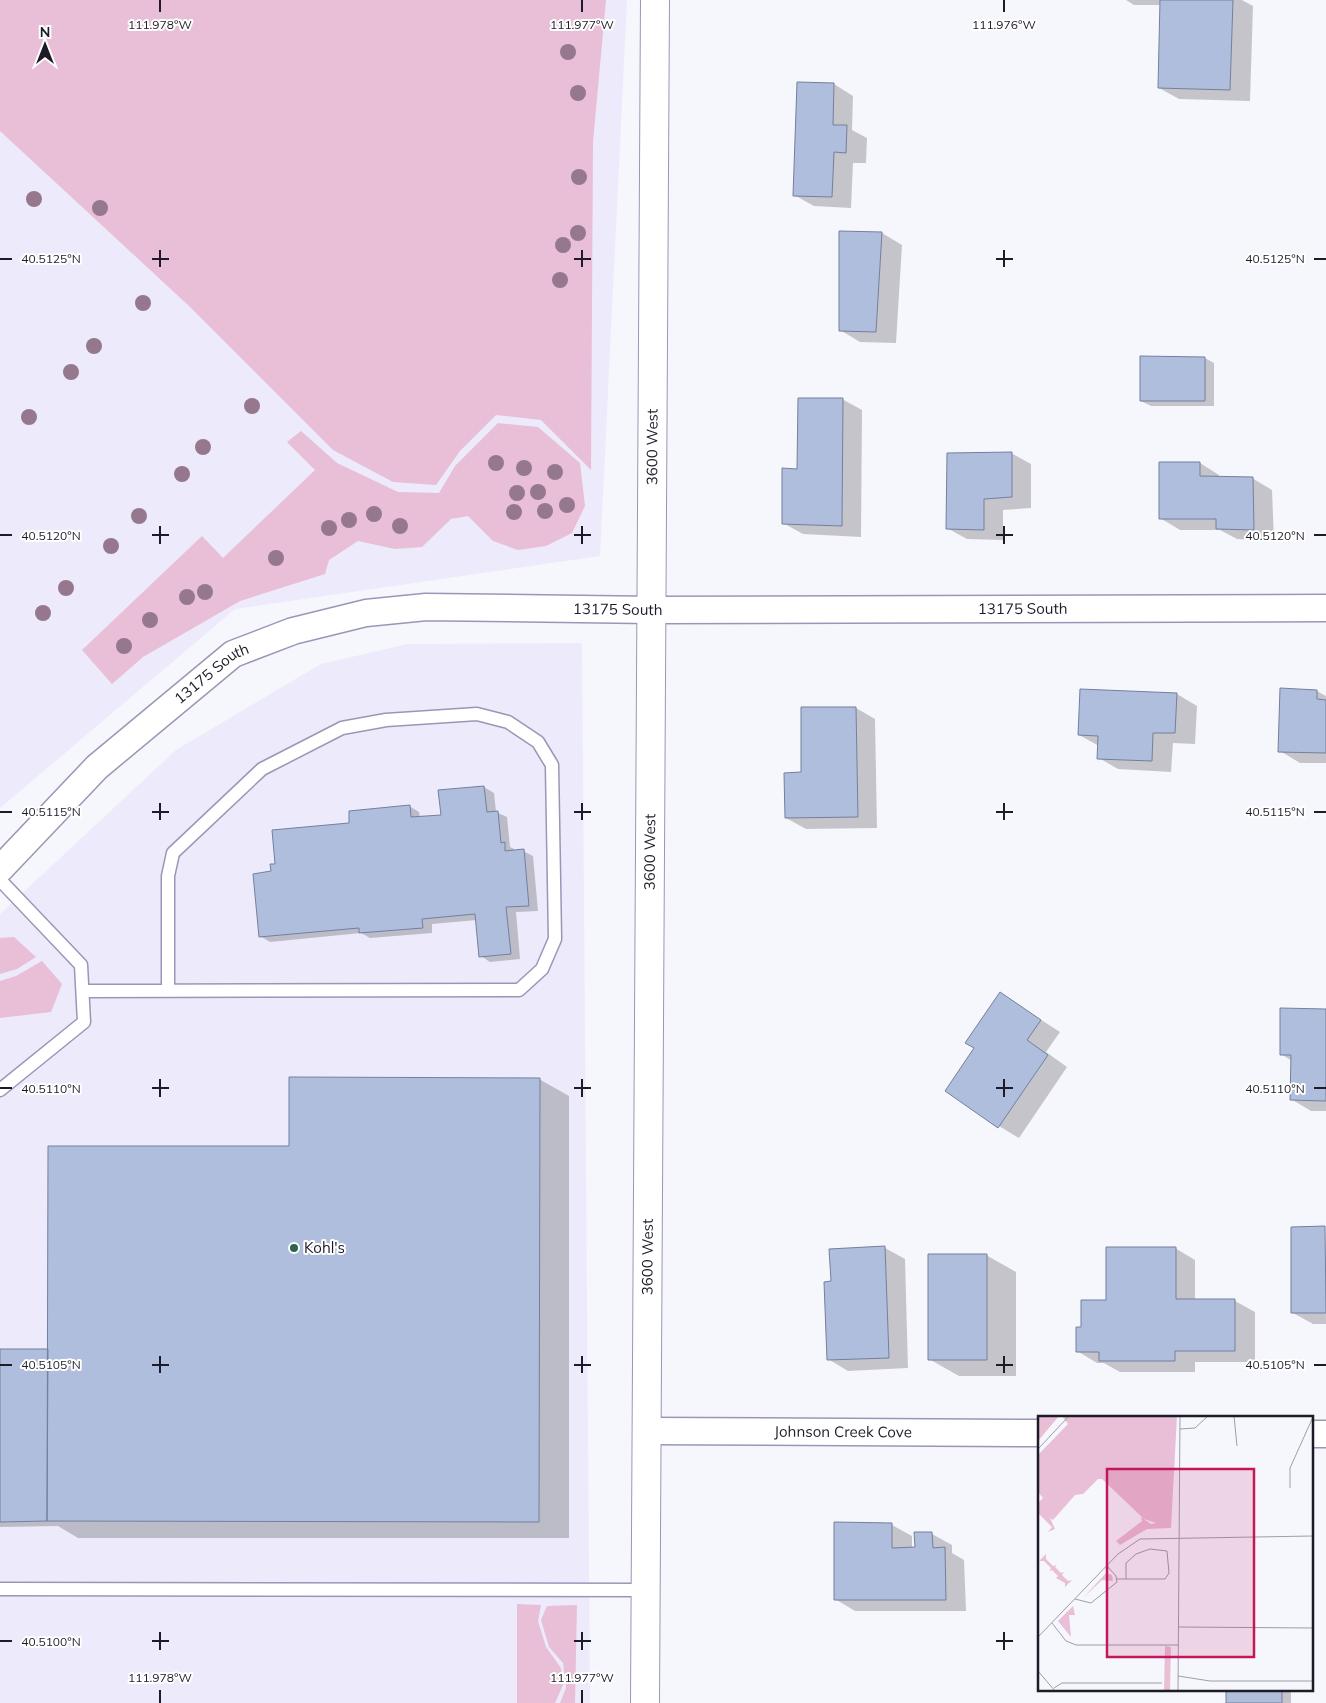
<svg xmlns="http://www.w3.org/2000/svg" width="1326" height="1703" font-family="Mulish,sans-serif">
<rect width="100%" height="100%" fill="#f6f6fd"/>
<path fill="#eceafb" d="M0,0H627L600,556L235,609L0,808Z
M582,643L590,1703H0V914L176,750L321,664L408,644Z"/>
<path fill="#e8bfd6" d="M0,0H606L593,142L591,470L541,420L496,415L460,451L436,485L393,482L333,450L189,306L0,131Z
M498,423L538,427L580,463L585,506L572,533L546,546L518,550L493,541L468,516L451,519L422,547L395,549L358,541L329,560L325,574L240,601L143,657L112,684L82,650L202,536L223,558L315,470L287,442L301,431L337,463L398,492L439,493L455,466Z
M14,937L36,957L17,969L0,974V938Z
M42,961L62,984L51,1012L0,1018V981L16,976Z
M517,1604L541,1605L538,1621L546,1647L561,1668L563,1685L555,1703H517Z
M577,1605L575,1703H560L566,1688L563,1663L549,1647L541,1620L547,1606Z"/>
<path fill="#0003" d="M1126,0H1242L1253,6L1250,101L1179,99L1159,88L1162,5H1134Z
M834,84L853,96L852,130L867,138L866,163H853L851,208L814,206L794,195Z
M882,233L902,245L896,343L860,342L840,330Z
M1205,358L1214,363V406H1151L1141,401Z
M842,399L862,410L861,537L803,534L783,523L798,470Z
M1011,453L1031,464V508L1003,510V540L967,539L947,528Z
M1200,463L1219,475V477L1252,478L1272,490L1274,541L1237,539L1220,530H1180L1160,518Z
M1317,691L1326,696V763H1300L1280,751Z
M1177,694L1197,706L1195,744L1173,743L1171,772L1118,769L1099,758V746L1079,735Z
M856,708L875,719L877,828L806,829L786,818L803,774Z
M484,787L494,793L496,812L507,817L510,847L514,849V851H523L533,856L538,911L516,912L520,959L490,962L481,956L477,920L432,924V933L370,938L361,933L270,942L260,936L272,873L276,865L351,824L409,806L419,812L420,818L442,816L440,791Z
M1001,994L1060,1032L1046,1052L1067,1067L1019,1138L999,1126L976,1048Z
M1326,1010V1111H1311L1291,1099L1292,1061L1281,1054Z
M539,1079L569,1096V1538H78L58,1526L0,1527V1351H49L291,1147Z
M1325,1228L1326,1324H1313L1293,1313Z
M885,1248L905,1259L908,1368L848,1371L828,1359L832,1282Z
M1175,1248L1195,1260V1301H1235L1255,1312V1362H1195V1372H1120L1104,1363H1097L1077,1351L1082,1328L1107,1301Z
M986,1255L1016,1272V1376H959L929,1359Z
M892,1525L912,1536V1548H916L932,1534L952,1545V1553L964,1560L966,1611H855L835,1599Z
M1228,1689H1291V1703H1227Z"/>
<path fill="#b0bedd" stroke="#73809d" d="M1160,0H1233L1230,90L1158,88Z
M797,82L834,83L833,125H847L846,153L834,152L832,197L793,196Z
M839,231L882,232L876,332L839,331Z
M1140,356L1205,357V401H1140Z
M798,398H843L842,526L782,524V468L797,469Z
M1012,452V497L984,499V530L946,529L947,453Z
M1159,462H1200V476L1253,477L1254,530L1216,529V519H1159Z
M1280,688L1317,690V699L1326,700V753L1278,752Z
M1080,689L1177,693L1175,733H1153L1152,761L1097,759L1098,736L1078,735Z
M801,707H856L858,817L785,818L784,773L801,772Z
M484,786L487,812L498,811L501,843L505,842V851L524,849L529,906L506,907L511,954L479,957L475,914L422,919L423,928L359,933V928L259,937L253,874L271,871L270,864H275L272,830L349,823V811L410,805L411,817L441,815L438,790Z
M1000,992L1041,1020L1027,1040L1048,1055L998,1128L945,1091L974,1048L965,1043Z
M1280,1008L1326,1009V1101L1290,1100L1291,1055H1280Z
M289,1077L540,1078L539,1522L47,1521L48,1146H289Z
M1325,1226L1326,1313H1291V1227Z
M885,1246L889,1358L827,1360L824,1282L831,1281L829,1249Z
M1106,1247H1176V1299H1235V1351H1175V1361H1099V1352H1076V1327H1081V1300H1106Z
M928,1254H987V1360H928Z
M0,1349H48L47,1521L0,1522Z
M834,1522L892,1523V1548L915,1547L914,1532H932L933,1548L945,1547L946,1600H834Z
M1226,1689H1282V1703H1226Z"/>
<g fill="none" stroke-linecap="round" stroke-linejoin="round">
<defs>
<path id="service" d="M0,880L81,965L84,1022L0,1090
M83,991L519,990L542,969L555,939L552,765L538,742L508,722L477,714L386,720L342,728L262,769L173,853L168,876V991
M0,1589L646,1590"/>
<g id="minor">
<path id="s1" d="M0,869L97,767L233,654L293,631L366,613L426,607L652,610L1326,608"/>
<path id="s2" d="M647,1431L1040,1433"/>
<path d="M1312,1434H1326"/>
</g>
<g id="secondary">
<path id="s3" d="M645,1703L655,0"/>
</g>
</defs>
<use href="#service" stroke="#9b96b6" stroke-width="15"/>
<use href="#minor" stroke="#9b96b6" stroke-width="29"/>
<use href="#secondary" stroke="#9b96b6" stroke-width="30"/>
<use href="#service" stroke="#fff" stroke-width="12"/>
<use href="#minor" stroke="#fff" stroke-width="26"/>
<use href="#secondary" stroke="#fff" stroke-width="28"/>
</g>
<g fill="#95788e">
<circle cx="568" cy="52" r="8"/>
<circle cx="578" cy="93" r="8"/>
<circle cx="579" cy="177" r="8"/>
<circle cx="34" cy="199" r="8"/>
<circle cx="100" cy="208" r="8"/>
<circle cx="578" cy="233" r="8"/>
<circle cx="563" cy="245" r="8"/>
<circle cx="560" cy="280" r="8"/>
<circle cx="143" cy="303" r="8"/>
<circle cx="94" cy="346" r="8"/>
<circle cx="71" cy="372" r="8"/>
<circle cx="252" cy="406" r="8"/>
<circle cx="29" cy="417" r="8"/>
<circle cx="203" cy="447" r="8"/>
<circle cx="496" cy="463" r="8"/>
<circle cx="524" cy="468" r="8"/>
<circle cx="555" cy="472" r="8"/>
<circle cx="182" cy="474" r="8"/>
<circle cx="538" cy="492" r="8"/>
<circle cx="517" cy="493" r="8"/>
<circle cx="567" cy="505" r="8"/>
<circle cx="545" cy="511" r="8"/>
<circle cx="514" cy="512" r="8"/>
<circle cx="374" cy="514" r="8"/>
<circle cx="139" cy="516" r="8"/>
<circle cx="349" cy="520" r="8"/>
<circle cx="400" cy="526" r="8"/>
<circle cx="329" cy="528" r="8"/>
<circle cx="111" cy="546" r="8"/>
<circle cx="276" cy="558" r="8"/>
<circle cx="66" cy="588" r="8"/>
<circle cx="205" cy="592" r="8"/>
<circle cx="187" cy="597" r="8"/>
<circle cx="43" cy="613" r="8"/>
<circle cx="150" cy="620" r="8"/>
<circle cx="124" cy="646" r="8"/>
</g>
<path fill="none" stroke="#1d1b27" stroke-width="2" d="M160,0V12M582,0V12M1004,0V12M160,250V267M582,250V267M1004,250V267M0,259H12M152,259H169M574,259H591M996,259H1013M1314,259H1326M160,526V544M582,526V544M1004,526V544M0,535H12M152,535H169M574,535H591M996,535H1013M1314,535H1326M160,803V820M582,803V820M1004,803V820M0,812H12M152,812H169M574,812H591M996,812H1013M1314,812H1326M160,1079V1097M582,1079V1097M1004,1079V1097M0,1088H12M152,1088H169M574,1088H591M996,1088H1013M1314,1088H1326M160,1356V1373M582,1356V1373M1004,1356V1373M0,1365H12M152,1365H169M574,1365H591M996,1365H1013M1314,1365H1326M160,1632V1650M582,1632V1650M1004,1632V1650M0,1641H12M152,1641H169M574,1641H591M996,1641H1013M160,1690V1703M582,1690V1703"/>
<circle fill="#2c634a" stroke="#fff" stroke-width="2" cx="294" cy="1248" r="5"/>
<g text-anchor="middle" stroke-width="4" stroke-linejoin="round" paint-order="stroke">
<g font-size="15" fill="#1d1b27" stroke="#fff">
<text dy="5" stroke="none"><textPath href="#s3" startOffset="1256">3600 West</textPath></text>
<text dy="5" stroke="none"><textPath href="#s1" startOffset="709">13175 South</textPath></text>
<text dy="5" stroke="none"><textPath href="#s1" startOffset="1114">13175 South</textPath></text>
<text dy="5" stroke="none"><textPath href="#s1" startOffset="289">13175 South</textPath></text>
<text dy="5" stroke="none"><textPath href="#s3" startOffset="851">3600 West</textPath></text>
<text dy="5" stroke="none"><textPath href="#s3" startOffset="446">3600 West</textPath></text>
<text dy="5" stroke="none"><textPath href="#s2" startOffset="196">Johnson Creek Cove</textPath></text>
</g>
<g font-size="15" fill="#1d1b27" stroke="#fff" text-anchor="start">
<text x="304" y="1253">Kohl's</text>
</g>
</g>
<g transform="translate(1038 1416)">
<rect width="275" height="275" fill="#f6f6fd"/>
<path d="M0,0H21L0,25ZM24,0H139L133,112L109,113L82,129L78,125L104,105L103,101L113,108L118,107L106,103L64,63H60L45,78L37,79L15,104L12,102L17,113L10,116L0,128L14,111L0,97V87L5,82L0,76V39L30,8ZM8,138V143L15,150L19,149L17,151L23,157L26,156L24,159L30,165L34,164L27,171V167L18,162L20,160L14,154L11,155L13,152L6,145H1ZM68,157L74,159L75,165L64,164L45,182ZM35,190L37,199H31L33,221L20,205ZM127,230L133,231L132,275H126Z" fill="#e8bfd6"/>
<path fill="none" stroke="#9f9ea7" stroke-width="1" d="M196,0L199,30M142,13L157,12L170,0M0,33L31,0M252,72V52L275,1M79,163H127L131,157L129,135L112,133L98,138L88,147V163M37,183L53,187L79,166L78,160L69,150M14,207L28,225L38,229H141M141,211L275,212M0,221L80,138L102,123L275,120M0,255L17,275M140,260L172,265H275M16,272L24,267H124M140,275L142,0"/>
<path fill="#c2185b" fill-opacity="0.15" stroke="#c2185b" stroke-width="2.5" d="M69,53H216V241H69Z"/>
<rect width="275" height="275" fill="none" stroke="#1d1b27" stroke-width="2.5"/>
</g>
<g font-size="12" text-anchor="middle" fill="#1d1b27" stroke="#fff" stroke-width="4" stroke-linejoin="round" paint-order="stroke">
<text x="160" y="29">111.978°W</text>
<text x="582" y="29">111.977°W</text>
<text x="1004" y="29">111.976°W</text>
<text x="51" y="263">40.5125°N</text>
<text x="1275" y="263">40.5125°N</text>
<text x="51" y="540">40.5120°N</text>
<text x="1275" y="540">40.5120°N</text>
<text x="51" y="816">40.5115°N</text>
<text x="1275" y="816">40.5115°N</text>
<text x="51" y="1093">40.5110°N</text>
<text x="1275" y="1093">40.5110°N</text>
<text x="51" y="1369">40.5105°N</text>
<text x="1275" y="1369">40.5105°N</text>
<text x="51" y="1646">40.5100°N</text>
<text x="160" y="1682">111.978°W</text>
<text x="582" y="1682">111.977°W</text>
</g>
<g transform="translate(45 45)" stroke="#ffffff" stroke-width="4" paint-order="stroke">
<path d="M0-4L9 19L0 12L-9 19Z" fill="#1d1b27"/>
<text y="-8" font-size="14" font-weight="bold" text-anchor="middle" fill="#1d1b27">N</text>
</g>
</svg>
